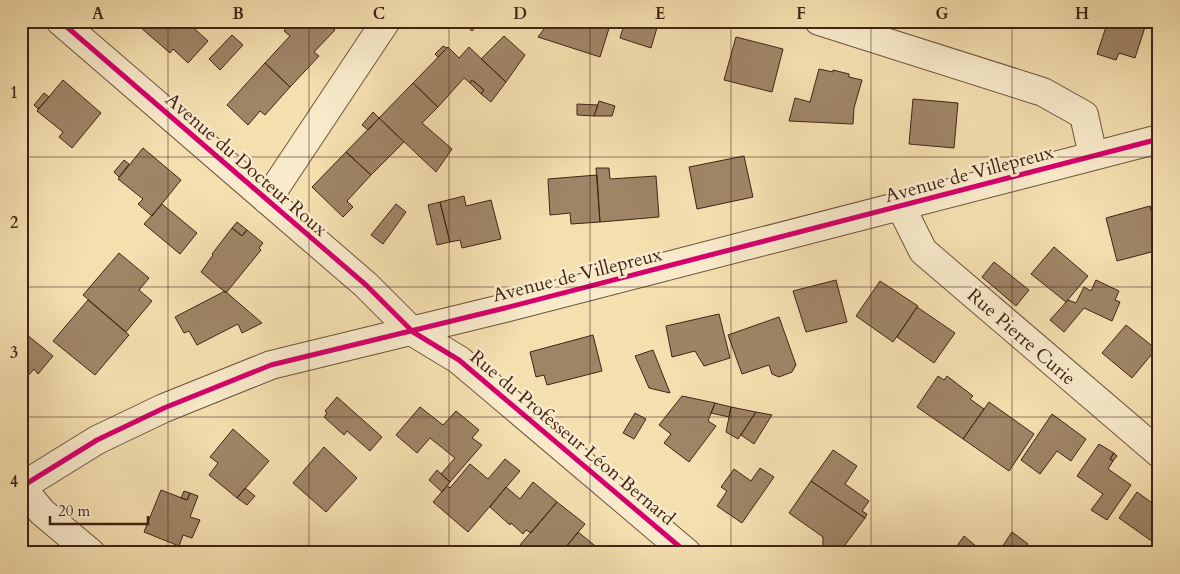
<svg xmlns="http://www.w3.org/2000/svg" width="1180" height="574" font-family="Cardo,serif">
<rect width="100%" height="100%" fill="#f4dfaf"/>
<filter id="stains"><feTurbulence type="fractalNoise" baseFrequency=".004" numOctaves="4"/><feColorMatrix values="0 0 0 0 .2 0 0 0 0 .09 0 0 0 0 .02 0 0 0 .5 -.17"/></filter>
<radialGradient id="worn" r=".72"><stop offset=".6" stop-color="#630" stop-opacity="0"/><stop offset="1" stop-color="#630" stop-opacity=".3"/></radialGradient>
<path fill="#9f8566" stroke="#422316" d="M134,21H145L140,27Z
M145,21H186L208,41L188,63L173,49L170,53L140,27Z
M292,21H301L304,23L305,21H325L335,30L314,52L319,56L290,87L265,63L290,36L284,31Z
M461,21H481L472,31Z
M550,21L611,22L600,57L538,37Z
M625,21H659L651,48L620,38Z
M1108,21H1128L1145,27L1135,58L1119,53L1116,60L1097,54Z
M232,35L243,45L220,70L209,59Z
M504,36L525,55L506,82L481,59Z
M736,37L783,49L772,92L724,80Z
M443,46L447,48L438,57L435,54Z
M448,47L459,58L469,47L506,82L491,102L481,94L484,90L472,80L470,83L464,78L438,107L413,83Z
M265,63L290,87L265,115L260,111L248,125L227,105Z
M819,69L833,72V70L849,74V77L862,80L854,108L853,124L789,121L795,98L810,102Z
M63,80L101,113L72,148L59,137L63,132L37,111Z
M472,80L484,90L481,94L470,83Z
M413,83L438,107L422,123L452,149L436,172L379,118Z
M44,93L49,97L38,109L34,105Z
M913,99L958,103L954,148L909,144Z
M599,101L615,106L612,116H594Z
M577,104L598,105L594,116L577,115Z
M373,112L379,118L368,130L362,125Z
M379,118L404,142L371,175L346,152Z
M143,148L181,180L152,216L138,204L143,199L118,179Z
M346,152L371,175L347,201L353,207L343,217L312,187Z
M744,156L753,197L697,209L689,167Z
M124,160L129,164L119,177L114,172Z
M596,168H609L610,179L656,176L659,217L600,222Z
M597,175L600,222L571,224L570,213L550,215L548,179Z
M464,196L466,206L491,200L501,239L462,248L460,240L450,242L440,202Z
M440,202L450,242L437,245L428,205Z
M162,204L197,233L180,254L144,224Z
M396,204L406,212L383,244L371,235Z
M1150,206L1159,241V250L1117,261L1106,218Z
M237,222L247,230L242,236L232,228Z
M232,228L242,236L247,230L263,243L259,248L261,250L226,293L201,272L213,255L212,254Z
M1054,247L1088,276L1066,302L1031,274Z
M119,253L149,278L139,290L152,301L126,332L83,295Z
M994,262L1029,290L1016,306L982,277Z
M836,280L847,322L806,332L793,291Z
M1096,280L1119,291L1115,300L1120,302L1112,321L1084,308L1064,332L1050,320L1068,300L1076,303L1084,287L1091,291Z
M880,281L918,306L893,342L856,316Z
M225,291L262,323L242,333L238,324L197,345L189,331L184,333L175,317Z
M88,300L129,335L95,375L53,341Z
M917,307L955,333L934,363L897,337Z
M719,314L730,358L704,366L695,351L672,357L666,326Z
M779,317L796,365L792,372L779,377L772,374L769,365L742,374L728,335Z
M1126,325L1156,349L1132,378L1102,353Z
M21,330L53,356L38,374L34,369L21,384Z
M593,335L602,371L547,385L544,375L536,377L530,352Z
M653,350L670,393L649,388L635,356Z
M938,376L944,380L947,376L973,396L970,399L984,409L963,439L917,407Z
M682,396L715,403L708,421L716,426L689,462L664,443L671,434L659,425Z
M337,397L382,437L370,451L347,431L344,435L324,417L327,413L325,411Z
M989,402L1034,434L1009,471L963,439Z
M715,403L731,407L729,417L711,413Z
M420,407L443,425L456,411L479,430L472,438L482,445L450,482L441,474L455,458L430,438L417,453L396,435Z
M731,407L756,412L738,439L726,432Z
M756,412L772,415L754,444L741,435Z
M635,413L646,419L634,439L623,433Z
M1052,414L1086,439L1071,461L1057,451L1040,474L1021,460Z
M233,429L269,461L237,498L209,475L218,463L210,457Z
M1099,444L1114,453L1110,459L1113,461L1108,469L1131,485L1107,520L1091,510L1103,494L1077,476Z
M324,447L357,478L326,512L293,483Z
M833,450L857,466L845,484L869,501L862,511L867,514L865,518L811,481Z
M1114,453L1117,456L1113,461L1110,459Z
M505,459L520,471L468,532L433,502L447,486L450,488L470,464L488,479Z
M760,468L774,477L742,523L717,506L727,491L721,487L734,469L751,481Z
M437,470L450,482L442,492L429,480Z
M811,481L865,518L839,553L826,552L823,547V537L789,513Z
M533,482L557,502L531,533L526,530L523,534L511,523L510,525L490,507L506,487L520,499Z
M245,488L255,496L247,505L237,498Z
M161,490L187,500L190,493L198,496L190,517L200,520L192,538L183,535L179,546L144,532Z
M184,491L190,493L187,500L181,498Z
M1137,492L1159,508V533L1153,542L1119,518Z
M557,502L585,524L561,553H513Z
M578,532L604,553H561Z
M1012,532L1028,544L1022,553H998Z
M964,536L984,553H957L954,550Z
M887,548L893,553H883Z"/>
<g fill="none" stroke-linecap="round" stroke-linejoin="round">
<defs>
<path id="street" d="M60,21L366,285L413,332L459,360L687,553
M819,21L1043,92L1084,115L1093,156
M267,200L386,21
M901,207L923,251L1159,453
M21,487L97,440L164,408L271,365L505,308L1159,139
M21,487L42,512L91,553"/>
</defs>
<use href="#street" stroke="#6e523c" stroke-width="30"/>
<use href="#street" stroke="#f8eacb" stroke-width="28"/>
<defs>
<path id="cycleway" d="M60,21L366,285L413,332L459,360L687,553
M21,487L97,440L164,408L271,365L505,308L1159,139"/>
</defs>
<use href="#cycleway" stroke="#f8eacb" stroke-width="8"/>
<use href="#cycleway" stroke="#d6006c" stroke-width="5"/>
</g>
<path fill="none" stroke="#422316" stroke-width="1" stroke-opacity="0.55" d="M168,21V553M309,21V553M449,21V553M590,21V553M731,21V553M871,21V553M1012,21V553M21,157H1159M21,287H1159M21,417H1159"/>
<g text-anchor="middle" stroke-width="5" stroke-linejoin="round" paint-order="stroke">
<g font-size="19" fill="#422316" stroke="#f8eacb">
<text transform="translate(247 164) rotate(41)" y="7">Avenue du Docteur Roux</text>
<text transform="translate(969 173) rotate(-15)" y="7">Avenue de Villepreux</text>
<text transform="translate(577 274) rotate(-14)" y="7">Avenue de Villepreux</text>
<text transform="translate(1022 336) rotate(41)" y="7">Rue Pierre Curie</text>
<text transform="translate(573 437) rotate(40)" y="7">Rue du Professeur Léon Bernard</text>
</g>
</g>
<rect width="1180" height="574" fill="none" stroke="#f4dfaf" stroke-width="55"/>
<path d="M50 516v8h98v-8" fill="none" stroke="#422316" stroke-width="2.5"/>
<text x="58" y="516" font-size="15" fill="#422316" stroke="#f8eacb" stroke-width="4" paint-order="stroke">20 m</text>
<rect x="28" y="28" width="1124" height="518" fill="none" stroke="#422316" stroke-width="2"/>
<g font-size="16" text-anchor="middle" font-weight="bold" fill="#422316">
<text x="98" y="19">A</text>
<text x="238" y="19">B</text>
<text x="379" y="19">C</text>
<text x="520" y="19">D</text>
<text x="660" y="19">E</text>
<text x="801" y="19">F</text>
<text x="942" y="19">G</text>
<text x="1082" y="19">H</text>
<text x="14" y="98">1</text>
<text x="14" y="228">2</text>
<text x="14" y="358">3</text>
<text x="14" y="487">4</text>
</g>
<rect width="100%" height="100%" filter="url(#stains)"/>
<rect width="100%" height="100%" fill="url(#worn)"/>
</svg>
